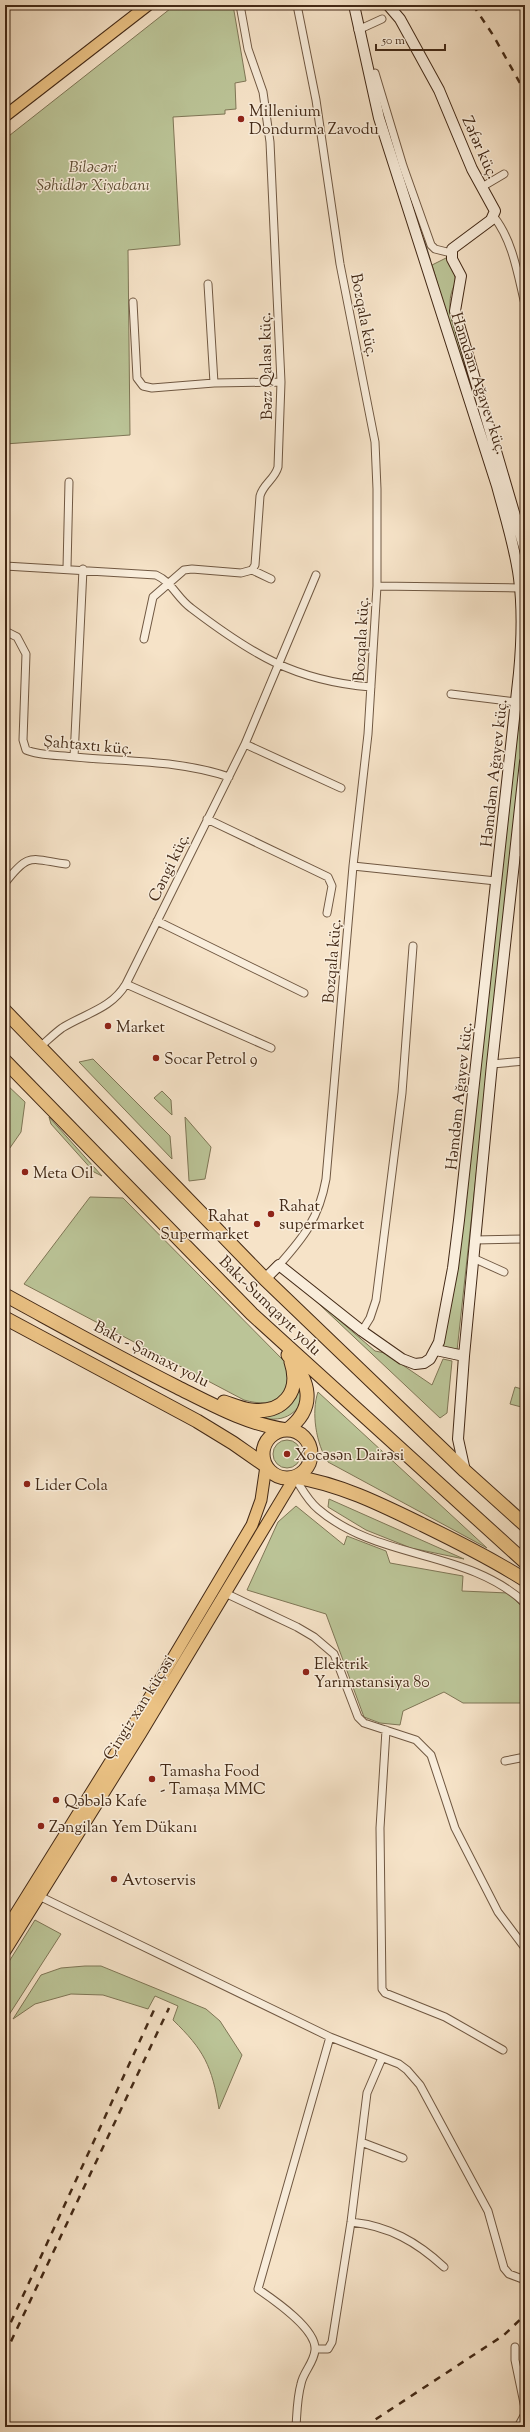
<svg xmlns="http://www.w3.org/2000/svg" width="530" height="2432" font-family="'Sorts Mill Goudy',serif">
<rect width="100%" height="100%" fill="#f6e3c8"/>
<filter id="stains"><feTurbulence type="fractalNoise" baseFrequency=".005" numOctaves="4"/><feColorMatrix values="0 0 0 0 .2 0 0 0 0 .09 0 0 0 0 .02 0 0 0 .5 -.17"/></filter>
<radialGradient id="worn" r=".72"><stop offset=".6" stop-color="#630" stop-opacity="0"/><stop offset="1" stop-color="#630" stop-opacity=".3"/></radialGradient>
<path fill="#bbc497" stroke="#7f7656" d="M175,5H233L246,81L235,83L236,109L225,110V114L173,117L180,245L128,250L130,435L5,444V139Z
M446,258C465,288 449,280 450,307L519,537L525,563V582L432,265Z
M525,665V726L457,1351L443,1348L460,1249Z
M93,1059L170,1136L172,1159L79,1062Z
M5,1083L25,1102L21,1132L5,1155Z
M162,1091L171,1100L172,1115L154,1098Z
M49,1117L102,1176L94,1172L51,1124Z
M185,1117L211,1147L205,1179L189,1181Z
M90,1197L123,1198L285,1362C299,1396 274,1409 244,1400L24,1284Z
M303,1289L375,1351L385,1353L432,1385L443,1359L452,1361L447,1413L440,1418Z
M299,1380L301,1388L300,1405C285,1426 264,1419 243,1413C270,1409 296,1414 299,1380Z
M515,1387L525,1390V1408L510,1404Z
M318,1392L487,1548L328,1462C316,1444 311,1412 318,1392Z
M273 1454a14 14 0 1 1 28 0a14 14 0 1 1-28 0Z
M329,1499L464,1559L411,1548L366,1530L328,1507Z
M296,1506L344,1545L347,1536L386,1551L390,1563L463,1576L462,1591L508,1593L525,1610V1703H463L444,1692L403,1711L400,1725L380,1723L364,1717L326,1614L247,1590L278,1522Z
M35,1920L61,1934L5,2021V1968Z
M85,1966H101L206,2009L220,2021L242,2055L219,2109C212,2066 204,2050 173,2020L178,2006L155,1996L148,2009L103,1995L71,1994L35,2004L13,2019L41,1975L61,1968Z"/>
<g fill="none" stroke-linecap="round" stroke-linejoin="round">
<path stroke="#7a8279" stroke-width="2.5" d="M424,241L430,261"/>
<defs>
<path id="street" d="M358,30L382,19
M375,73L403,166L431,245L435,249L451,253
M482,187L504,174
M494,217C513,241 518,276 525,304
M208,284L214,383
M133,302L137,378L143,386L152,388L214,383L281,382
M5,566L156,575C172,582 177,598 191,608C250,653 294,681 371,687
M67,568L69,482
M252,570L271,579
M377,586L520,588
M5,631L17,637L26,654L23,740L26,750C40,756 59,755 75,757C126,762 180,760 229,777
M144,639L153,597L184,570L192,569L241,573L252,570L255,565L260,496C263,484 275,479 278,467L281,382L270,142L263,92L248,49L240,5
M451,694L516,702
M245,744L341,788
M74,757L83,569
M207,819L328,877L332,886L327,913
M515,852L525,853
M353,866L496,881
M5,883C29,852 30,859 66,864
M157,921L304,993
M126,984L271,1048
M41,1046C48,1040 55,1033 62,1028C86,1013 111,1009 126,984L245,744L316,575
M492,1064L525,1061
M475,1240L525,1239
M473,1258L504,1272
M279,1265C304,1237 319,1218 326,1179L353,866L368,734L377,586V489L375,442L340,264L316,100L297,5
M362,1331L370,1318L376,1300L402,1093L413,946
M295,1478C302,1489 308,1501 318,1509C379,1561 467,1549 525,1603
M225,1593L297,1627L314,1637L334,1654L358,1717L364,1723L416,1740L431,1755L455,1828L498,1912L525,1948
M386,1730L380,1828L382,1989L385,1993L445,2017L503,2050
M505,1761L525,1757
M39,1896L330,2037L258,2289C274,2300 317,2329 315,2350C314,2363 303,2372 301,2384C297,2398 297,2413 296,2427
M330,2037L399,2064L407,2070L420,2085L488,2211L504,2268L509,2274L525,2280
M361,2142L403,2158
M351,2222C389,2226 417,2242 444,2267
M515,2347V2360L525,2408V2414L518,2427
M315,2349H328L332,2342L351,2222L367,2093L382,2058"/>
<path id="secondary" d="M388,5L400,19L439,90L472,169L495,211L491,220L452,249V259L461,276L455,311L525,550
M265,1279L279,1265L362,1331L402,1359L415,1364L424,1363L430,1359L439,1342L453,1268L459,1220L519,673C522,641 523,609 519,578C515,547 505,516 497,486L379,118L354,5
M436,1350L464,1356
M465,1471L458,1439L464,1356L492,1064L525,762"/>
<path id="primary" d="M5,116L148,5
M5,1931L132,1727L252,1525L261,1500L266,1466
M5,1951L141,1733L295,1477"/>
<path id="highway" d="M5,1011L265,1279L465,1471L525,1525
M5,1061L252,1314L525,1562
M5,1295C62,1326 119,1358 177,1387C213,1405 247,1424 287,1430C318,1407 309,1380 288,1355
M5,1318L197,1421L233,1443L266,1466
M224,1402C233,1405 242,1409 251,1410C283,1414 301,1392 291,1362
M263 1454a24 24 0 1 1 48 0a24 24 0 1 1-48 0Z
M295,1477C340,1484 382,1505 423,1525C458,1542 492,1559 525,1580"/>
</defs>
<use href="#street" stroke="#705842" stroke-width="9"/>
<use href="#secondary" stroke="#432916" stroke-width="12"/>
<use href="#primary" stroke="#432916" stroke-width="13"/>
<use href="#highway" stroke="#432916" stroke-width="15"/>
<use href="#street" stroke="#f9eddb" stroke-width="7"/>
<use href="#secondary" stroke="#f9eddb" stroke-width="10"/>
<use href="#primary" stroke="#ebc284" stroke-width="11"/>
<use href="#highway" stroke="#ebc284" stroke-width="13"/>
<path stroke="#432916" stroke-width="2.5" stroke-dasharray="7 7" stroke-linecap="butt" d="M473,5L493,35L525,92
M5,2335L154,2010
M5,2354L169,2008
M364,2427L504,2335L525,2315"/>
</g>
<g fill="#8f2418" stroke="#f9eddb" stroke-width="1.5">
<circle cx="241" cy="119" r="4"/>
<circle cx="108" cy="1026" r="4"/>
<circle cx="156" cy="1058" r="4"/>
<circle cx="25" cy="1172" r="4"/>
<circle cx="271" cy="1214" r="4"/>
<circle cx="257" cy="1224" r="4"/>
<circle cx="287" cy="1454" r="4"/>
<circle cx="27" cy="1484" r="4"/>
<circle cx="306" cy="1672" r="4"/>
<circle cx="152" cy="1779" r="4"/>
<circle cx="56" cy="1800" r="4"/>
<circle cx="41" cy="1826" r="4"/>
<circle cx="114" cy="1879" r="4"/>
</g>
<g text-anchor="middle" stroke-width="3" stroke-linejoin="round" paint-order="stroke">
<g font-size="16" fill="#432916" stroke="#f9eddb" text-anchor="start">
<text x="249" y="116">Millenium<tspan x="249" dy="18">Dondurma Zavodu</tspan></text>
<text x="116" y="1032">Market</text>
<text x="164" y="1064">Socar Petrol 9</text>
<text x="33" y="1178">Meta Oil</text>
<text x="279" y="1211">Rahat<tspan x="279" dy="18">supermarket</tspan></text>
<text x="249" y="1221" text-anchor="end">Rahat<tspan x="249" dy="18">Supermarket</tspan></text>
<text x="295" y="1460">Xocəsən Dairəsi</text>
<text x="35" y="1490">Lider Cola</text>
<text x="314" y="1669">Elektrik<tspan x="314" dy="18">Yarımstansiya 80</tspan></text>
<text x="160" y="1776">Tamasha Food<tspan x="160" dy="18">- Tamaşa MMC</tspan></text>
<text x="64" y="1806">Qəbələ Kafe</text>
<text x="49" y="1832">Zəngilan Yem Dükanı</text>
<text x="122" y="1885">Avtoservis</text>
</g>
<g font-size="16" fill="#432916" stroke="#f9eddb">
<text transform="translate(481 147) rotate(66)" y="6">Zəfər küç.</text>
<text transform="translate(365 315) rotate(79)" y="6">Bozqala küç.</text>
<text transform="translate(265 366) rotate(-91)" y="6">Bəzz Qalası küç.</text>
<text transform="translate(480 383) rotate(72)" y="6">Həmdəm Ağayev küç.</text>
<text transform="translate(360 639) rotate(-87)" y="6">Bozqala küç.</text>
<text transform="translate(88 744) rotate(5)" y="6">Şahtaxtı küç.</text>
<text transform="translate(493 773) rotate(-84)" y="6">Həmdəm Ağayev küç.</text>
<text transform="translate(168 867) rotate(-64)" y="6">Cəngi küç.</text>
<text transform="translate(331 961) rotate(-85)" y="6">Bozqala küç.</text>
<text transform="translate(458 1096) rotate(-84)" y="6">Həmdəm Ağayev küç.</text>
<text transform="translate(271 1305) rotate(44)" y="6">Bakı-Sumqayıt yolu</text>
<text transform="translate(152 1353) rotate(27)" y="6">Bakı - Şamaxı yolu</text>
<text transform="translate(138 1707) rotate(-58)" y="6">Çingiz xan küçəsi</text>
</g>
<g font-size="16" font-style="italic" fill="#615036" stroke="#f9eddb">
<text x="93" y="172">Biləcəri<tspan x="93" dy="18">Şəhidlər Xiyabanı</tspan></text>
</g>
</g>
<rect width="530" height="2432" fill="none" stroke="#f6e3c8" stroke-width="20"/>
<rect x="6" y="6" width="518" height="2420" fill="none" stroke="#432916" stroke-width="2"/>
<rect x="10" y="10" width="510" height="2412" fill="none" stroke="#432916"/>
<path d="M376 44v6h69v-6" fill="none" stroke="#432916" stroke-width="2"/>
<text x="382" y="44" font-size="12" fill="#432916" stroke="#f9eddb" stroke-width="3" paint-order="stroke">50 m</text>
<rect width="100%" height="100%" filter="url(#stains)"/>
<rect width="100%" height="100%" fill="url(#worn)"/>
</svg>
